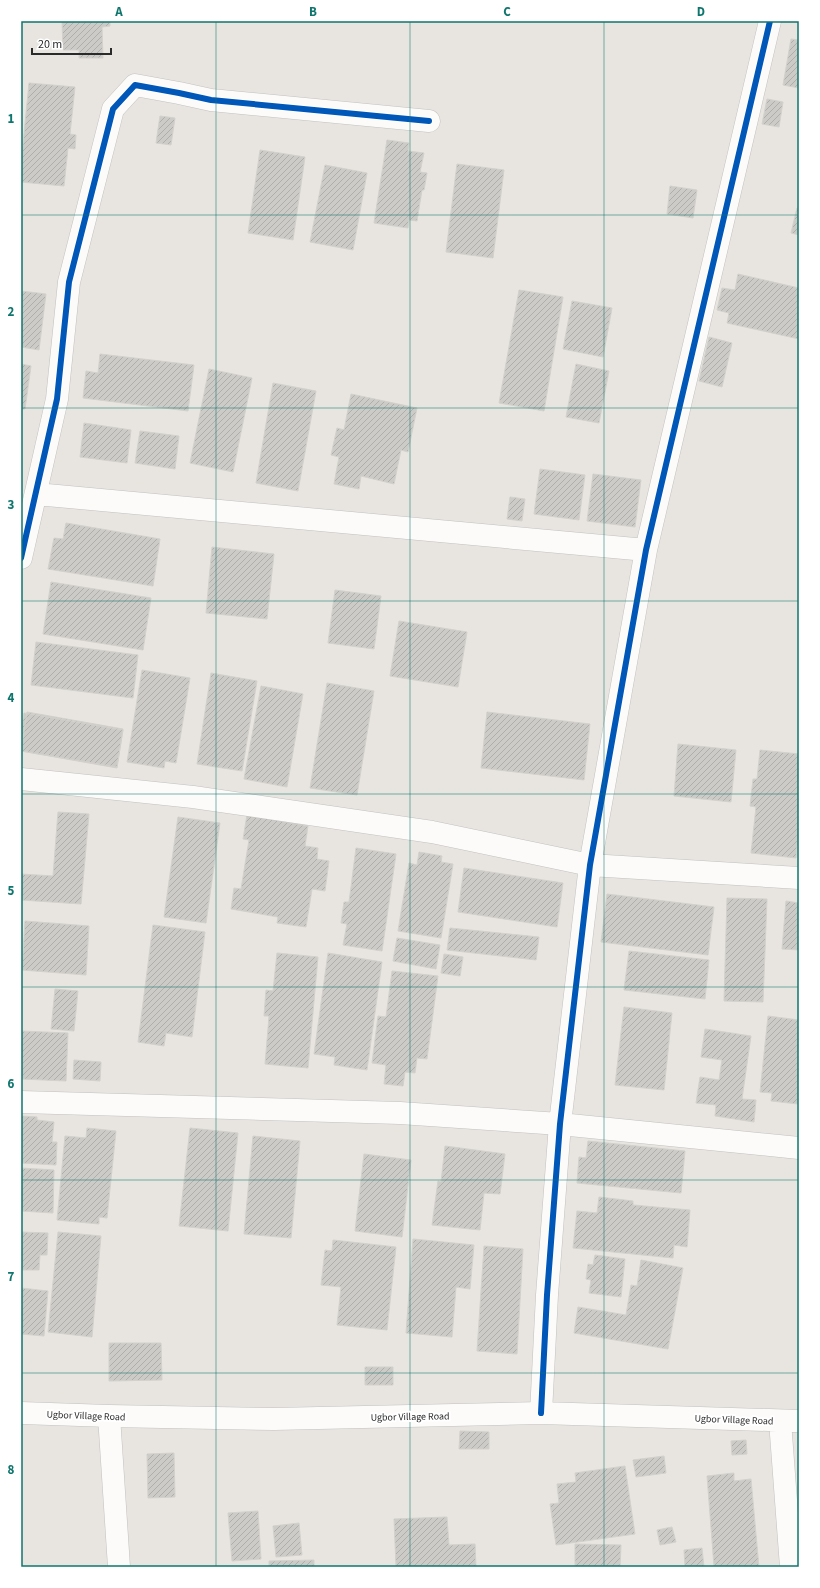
<svg xmlns="http://www.w3.org/2000/svg" width="820" height="1588" font-family="'Source Sans 3',sans-serif">
<defs>
<pattern id="building-hatch" width="6" height="6" patternUnits="userSpaceOnUse"><rect width="6" height="6" fill="#cdcbc7"/><path d="M-1 1l2-2M0 6l6-6M5 7l2-2" fill="none" stroke="#b0aeab"/></pattern>
</defs>
<rect width="100%" height="100%" fill="#e8e5e0"/>
<path fill="url(#building-hatch)" stroke="#d3d1cc" d="M62,21H110V26L102,27L103,58H79V50H63Z
M791,39L799,40V88L783,85Z
M29,83L75,87L70,134L76,135L75,149L68,148L64,186L21,182V164Z
M767,99L783,102L779,127L762,124Z
M160,116L175,118L171,145L156,143Z
M387,140L409,143L408,151L424,153L420,172L427,173L424,190H422L417,221L409,220L408,228L374,223Z
M260,150L305,157L293,240L248,233Z
M457,164L504,170L493,258L446,252Z
M325,165L367,173L353,250L310,242Z
M670,186L697,190L693,218L667,214Z
M797,208H799V235L791,233Z
M738,274L799,288V339L727,323L729,313L717,310L722,288L735,290Z
M519,290L563,297L544,411L499,403Z
M21,291L46,294L39,350L21,347Z
M572,301L612,308L603,357L563,349Z
M709,337L732,343L722,387L699,381Z
M100,354L194,365L188,411L83,398L86,371L98,373Z
M21,364L31,366L25,409H21Z
M576,364L609,371L599,423L566,417Z
M209,369L252,378L233,472L190,463Z
M273,383L316,391L298,491L256,483Z
M351,394L417,408L408,452L401,450L394,484L361,476L359,489L334,484L339,457L331,455L337,428L344,430Z
M84,423L131,430L127,463L80,457Z
M140,431L179,436L175,469L135,463Z
M540,469L585,475L579,520L534,514Z
M593,474L641,480L635,527L587,521Z
M510,497L525,499L522,521L507,519Z
M66,523L160,539L153,586L48,569L54,538L63,539Z
M212,547L274,554L267,619L206,613Z
M51,582L151,598L143,650L43,634Z
M335,590L381,596L374,649L328,643Z
M399,621L467,632L458,687L390,676Z
M36,642L138,655L133,698L31,685Z
M142,670L190,678L176,763L165,761L164,768L127,762Z
M211,673L257,681L242,771L197,764Z
M327,683L374,691L357,795L310,788Z
M261,686L303,694L287,787L244,779Z
M27,712L123,729L117,768L21,751Z
M487,712L590,724L584,780L481,768Z
M24,713L123,730L117,767L21,751V732Z
M678,744L736,750L731,802L674,796Z
M760,750L799,754V825L796,858L751,853L756,807L750,806L753,779H757Z
M58,812L89,814L81,904L21,900V874L53,876Z
M247,815L308,826L305,846L318,848L317,859L329,861L325,891L312,889L306,927L277,923L278,917L231,909L234,888L241,889L249,840L243,839Z
M178,817L220,823L206,923L164,917Z
M356,848L396,854L382,951L343,945L347,924L341,923L344,902H349Z
M419,852L442,856L441,862L453,864L441,938L398,931L409,863L417,865Z
M464,868L563,883L557,927L458,912Z
M607,894L714,907L708,955L601,942Z
M727,898L767,899L763,1002L724,1001Z
M786,901L799,903V950L782,949Z
M25,921L89,926L86,975L22,970Z
M153,925L205,932L192,1037L166,1033L164,1046L138,1042Z
M450,928L539,937L536,960L447,950Z
M397,938L440,945L436,969L393,961Z
M629,951L709,960L705,999L624,990Z
M277,953L318,957L308,1068L265,1064L269,1016H264L266,990L273,991Z
M328,953L382,962L367,1070L334,1065L335,1057L314,1054Z
M444,954L463,957L460,976L441,973Z
M392,971L438,976L427,1059L417,1058L415,1073L405,1072L403,1086L384,1084L386,1065L372,1063L378,1016L386,1017Z
M55,989L78,991L74,1031L51,1029Z
M624,1007L672,1013L664,1090L615,1085Z
M768,1016L799,1020L798,1104L771,1101L772,1093L760,1092Z
M705,1029L751,1036L742,1099L756,1100L754,1122L715,1116L716,1105L696,1103L700,1077L719,1080L722,1060L701,1057Z
M21,1031L68,1033L66,1081L21,1079Z
M74,1060L101,1062L100,1081L73,1079Z
M21,1116L37,1117V1120L54,1122L52,1142H57L56,1165L21,1163Z
M87,1128L116,1131L107,1218L99,1217V1224L57,1220L65,1136L86,1138Z
M190,1128L238,1133L228,1231L179,1226Z
M253,1136L300,1141L291,1238L244,1234Z
M588,1141L685,1151L681,1193L577,1183L579,1157L586,1158Z
M445,1146L505,1154L500,1194L484,1193L480,1230L432,1225L438,1181L441,1182Z
M364,1154L411,1160L402,1237L355,1231Z
M21,1168L54,1170L53,1213L21,1211Z
M599,1197L633,1201V1205L690,1210L687,1247L674,1245L673,1258L573,1248L577,1211L597,1213Z
M21,1232L48,1233L47,1255H40L39,1270H21Z
M58,1232L101,1236L92,1337L48,1332Z
M413,1239L474,1245L470,1289L456,1287L452,1337L406,1333Z
M333,1240L396,1247L387,1330L337,1325L341,1287L321,1285L325,1250L332,1251Z
M484,1246L523,1249L517,1354L477,1351Z
M595,1255L625,1259L621,1297L589,1293L591,1280L586,1279L588,1264L593,1265Z
M641,1260L683,1268L668,1349L574,1333L578,1307L626,1315L631,1285L637,1286Z
M21,1288L48,1291L44,1336L21,1334Z
M109,1343H161L162,1380L109,1381Z
M365,1367H393V1385H365Z
M460,1431L489,1432V1449H459Z
M746,1440L747,1454L732,1455L731,1441Z
M174,1453L175,1497L148,1498L147,1454Z
M664,1456L666,1473L636,1477L633,1460Z
M625,1466L635,1534L556,1545L550,1504L559,1503L557,1484L576,1482L575,1473Z
M734,1473V1481L751,1479L759,1567H714L707,1476Z
M258,1511L261,1559L232,1561L228,1513Z
M447,1517L449,1545L475,1544L476,1567H396L394,1519Z
M299,1523L302,1555L276,1557L273,1526Z
M672,1527L676,1542L660,1545L657,1530Z
M575,1544L621,1545L620,1567H575Z
M702,1548L704,1567H685L684,1550Z
M314,1560V1567H269V1561Z"/>
<g fill="none" stroke-linecap="round" stroke-linejoin="round">
<defs>
<path id="minor" d="M36,494L646,550
M21,558L57,399L69,282L113,109L135,85L179,93L211,100L429,121
M21,779L193,797L432,832L590,865L799,878
M21,1102L400,1113L560,1124L799,1148
M21,1413L109,1416L274,1419L541,1413L799,1421
M541,1413L547,1295L560,1124L590,865L646,550L770,21
M109,1416L119,1567
M780,1421L791,1567"/>
</defs>
<use href="#minor" stroke="#c2c1c1" stroke-width="23"/>
<use href="#minor" stroke="#fcfbfa" stroke-width="22"/>
<defs>
<path id="cycleway" d="M21,558L57,399L69,282L113,109L135,85L179,93L211,100L429,121
M541,1413L547,1295L560,1124L590,865L646,550L770,21"/>
</defs>
<use href="#cycleway" stroke="#fff" stroke-width="8"/>
<use href="#cycleway" stroke="#0057b8" stroke-width="6"/>
</g>
<path fill="none" stroke="#0f766e" stroke-width="1" stroke-opacity="0.55" d="M216,21V1567M410,21V1567M604,21V1567M21,215H799M21,408H799M21,601H799M21,794H799M21,987H799M21,1180H799M21,1373H799"/>
<g text-anchor="middle" stroke-width="4" stroke-linejoin="round" paint-order="stroke">
<g font-size="10" fill="#2a2a2a" stroke="#fff">
<text transform="translate(86 1415) rotate(2)" y="4">Ugbor Village Road</text>
<text transform="translate(410 1416) rotate(-1)" y="4">Ugbor Village Road</text>
<text transform="translate(734 1419) rotate(2)" y="4">Ugbor Village Road</text>
</g>
</g>
<rect width="820" height="1588" fill="none" stroke="#ffffff" stroke-width="44"/>
<path d="M32 48v6h79v-6" fill="none" stroke="#2a2a2a" stroke-width="2"/>
<text x="38" y="48" font-size="12" fill="#2a2a2a" stroke="#ffffff" stroke-width="3" paint-order="stroke">20 m</text>
<rect x="22" y="22" width="776" height="1544" fill="none" stroke="#0f766e" stroke-width="1.5"/>
<g font-size="13" text-anchor="middle" font-weight="bold" fill="#0f766e">
<text x="119" y="16">A</text>
<text x="313" y="16">B</text>
<text x="507" y="16">C</text>
<text x="701" y="16">D</text>
<text x="11" y="123">1</text>
<text x="11" y="316">2</text>
<text x="11" y="509">3</text>
<text x="11" y="702">4</text>
<text x="11" y="895">5</text>
<text x="11" y="1088">6</text>
<text x="11" y="1281">7</text>
<text x="11" y="1474">8</text>
</g>
</svg>
